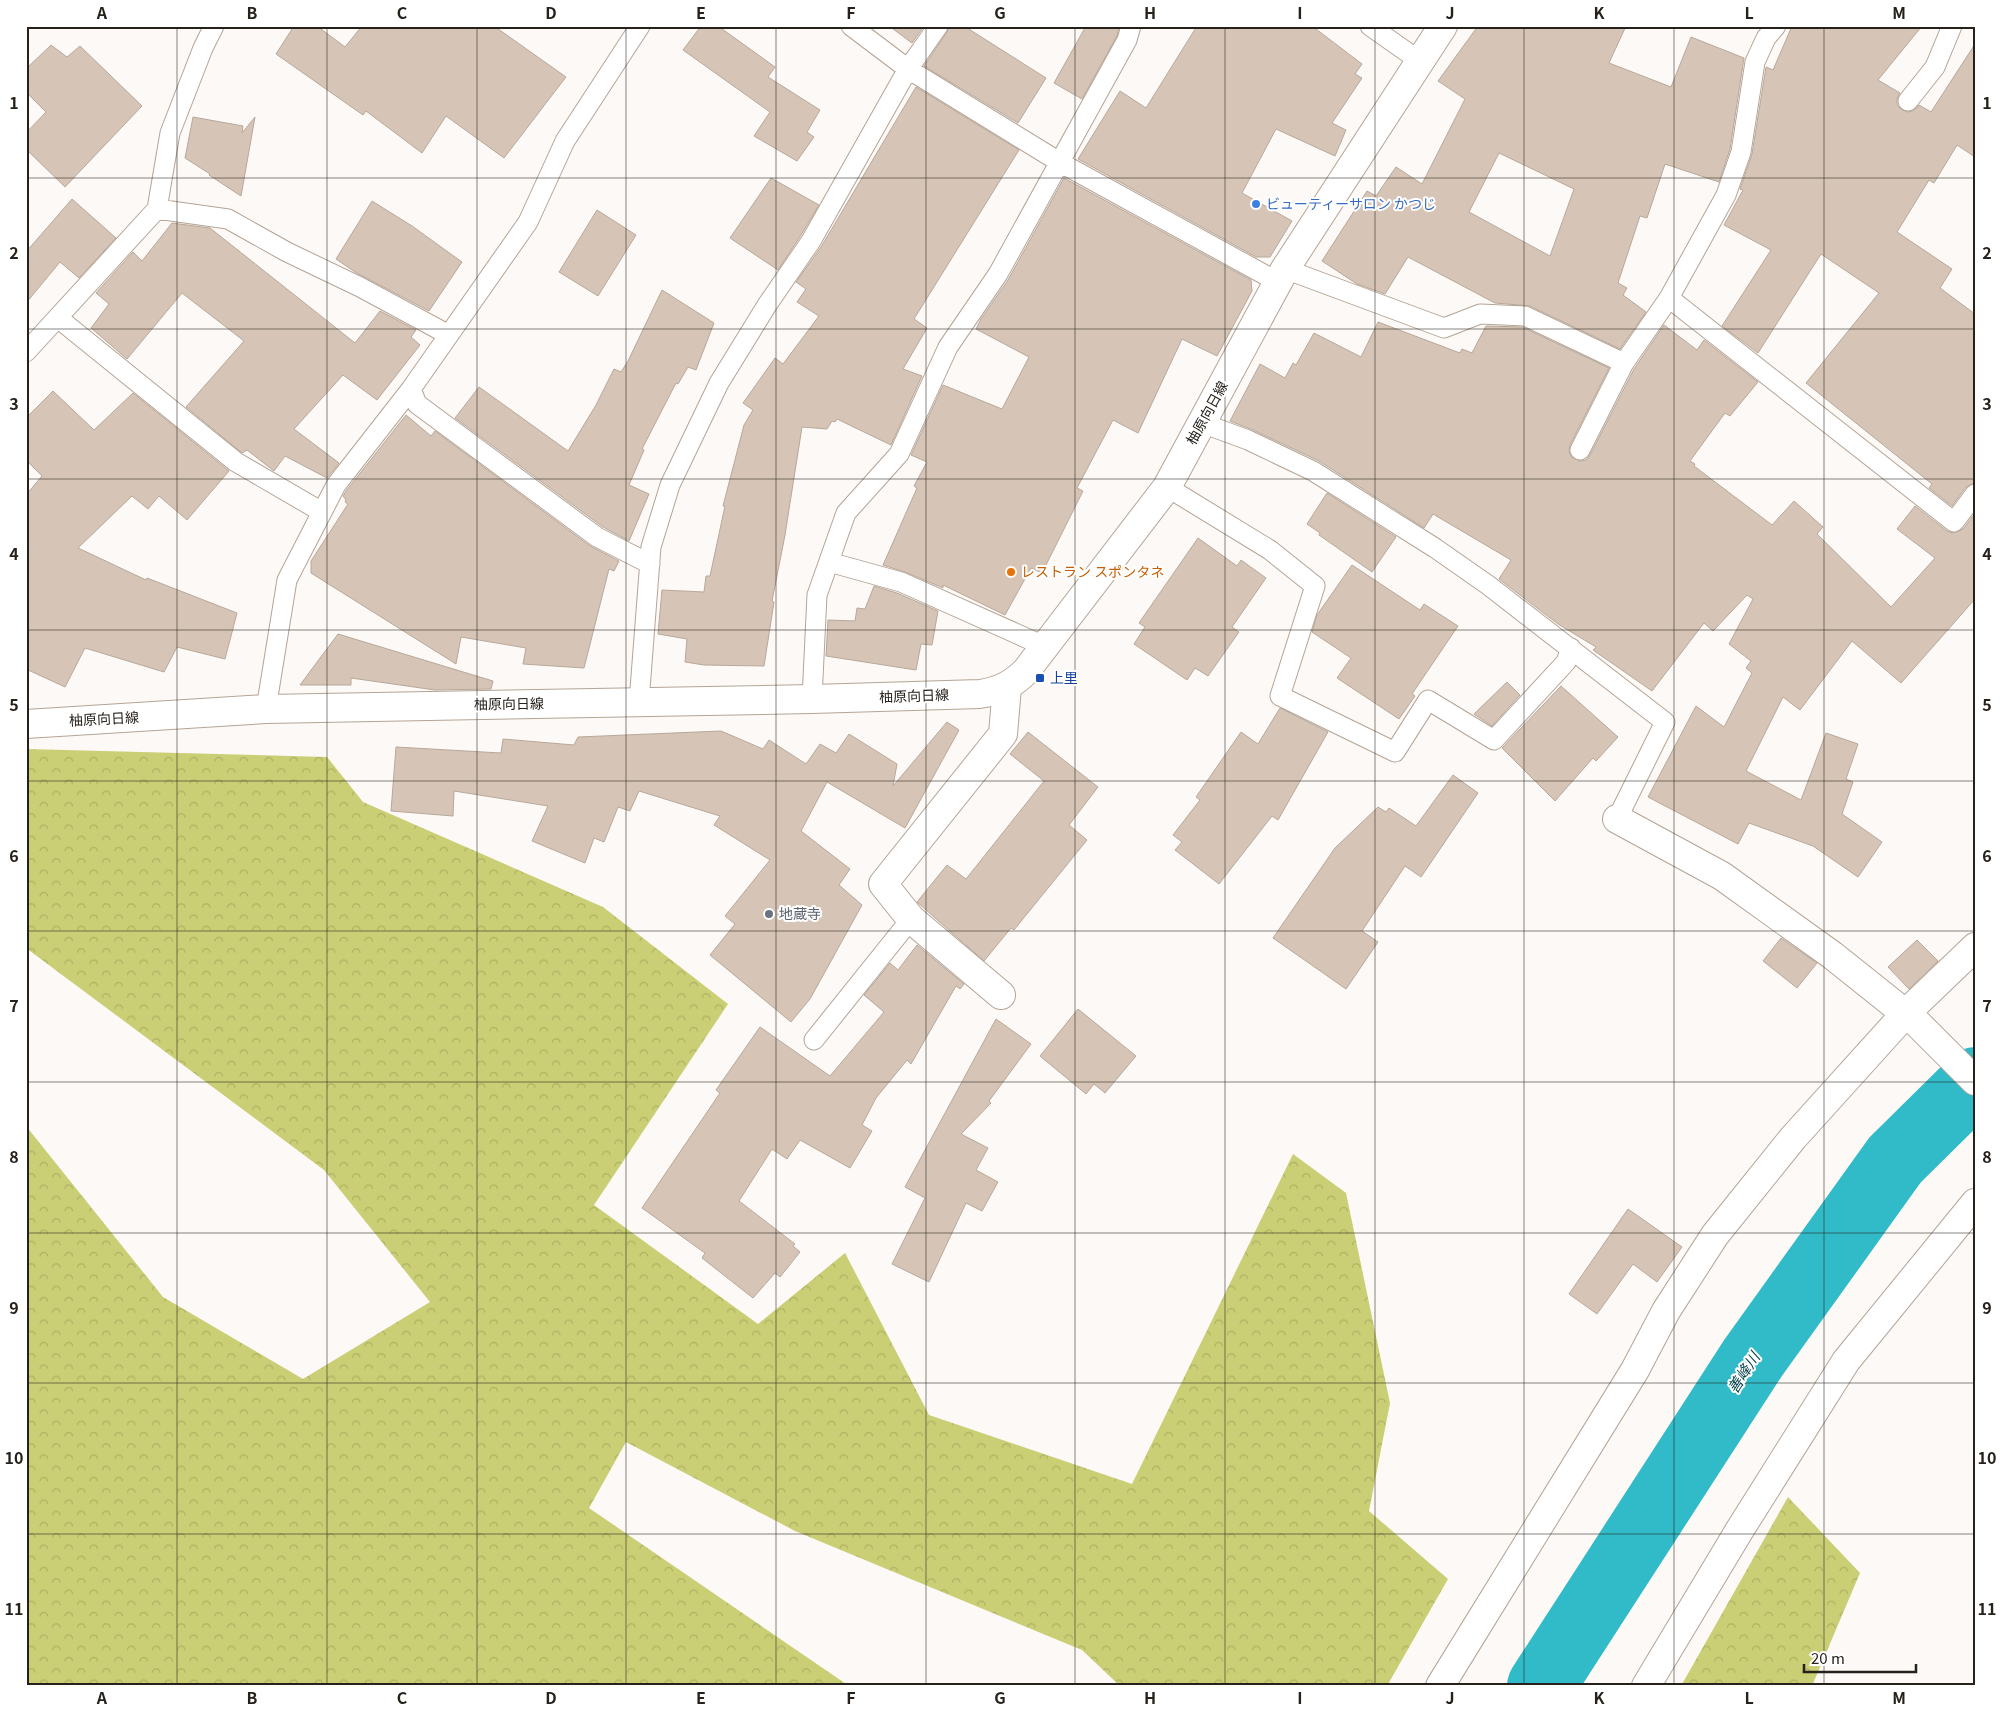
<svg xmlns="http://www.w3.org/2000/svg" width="2001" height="1712" font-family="Georgia,'Noto Sans JP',serif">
<defs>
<pattern id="forest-crowns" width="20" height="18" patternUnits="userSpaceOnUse" patternTransform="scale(1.25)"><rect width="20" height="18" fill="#cace74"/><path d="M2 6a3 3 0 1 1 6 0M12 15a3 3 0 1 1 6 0" fill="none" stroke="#aeb164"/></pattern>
</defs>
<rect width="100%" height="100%" fill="#fdf9f6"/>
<path fill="url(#forest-crowns)" d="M26,749L327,757L363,802L603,907L728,1004L594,1205L758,1324L845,1253L929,1415L1132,1484L1293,1154L1346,1193L1390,1403L1369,1511L1448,1579L1387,1686H1120L1082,1650L795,1531L626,1442L589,1508L849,1686H26V1126L163,1297L303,1379L430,1302L324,1170L26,948Z
M1788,1497L1860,1573L1812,1686H1681Z"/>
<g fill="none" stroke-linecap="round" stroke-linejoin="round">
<path stroke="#31bbc9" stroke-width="68" d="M1541,1686L1753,1358L1895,1160L1975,1081"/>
</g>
<path fill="#d6c5b6" stroke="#b8a899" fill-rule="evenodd" d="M294,26H317L345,47L362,26H494L566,77L504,158L446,116L422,153L366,111L363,115L276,54Z
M701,26H718L775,67L768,77L820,110L807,132L814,137L797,161L754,136L770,112L683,50Z
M889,26H924L912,43Z
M949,26H964L1046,78L1018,123L924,66L947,32Z
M1086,26H1119L1117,36L1082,99L1054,83Z
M1197,26H1312L1362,64L1355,74L1362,78L1332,123L1346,130L1335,156L1276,129L1242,193L1292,221L1270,257H1256L1078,159L1120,91L1146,108Z
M1478,26H1626L1609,63L1671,87L1691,37L1744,58L1730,149L1719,182L1665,164L1647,218L1640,216L1618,283L1627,288L1623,295L1646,312L1620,349L1530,306L1495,303L1408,257L1385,294L1357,284L1322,261L1367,191L1376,196L1396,167L1422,184L1465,99L1438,81ZM1499,153L1574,189L1550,256L1469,212Z
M1792,26H1922L1878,80L1900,93L1897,99V105L1901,109L1907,112L1913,111L1919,105L1931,112L1975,44V157L1957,145L1934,183L1929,180L1897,232L1952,269L1940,288L1975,314V483L1966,487L1952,506L1929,488L1932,484L1806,383L1879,293L1821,254L1758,353L1722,326L1771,250L1724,225L1743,190L1740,189L1752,154L1766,67L1773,70Z
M51,45L67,57L80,46L142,106L65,187L26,149V133L46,112L26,92V69Z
M916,87L1019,150L914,319L927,328L903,369L922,376L891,445L837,419L835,422L832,421L827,429L802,427L785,535L772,601L774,602L764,666L704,665L685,662L687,639L658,634L662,590L704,592L706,576H710L725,506H723L744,425L753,410L743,403L775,358L783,364L819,316L797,302L806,289L796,282L821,247Z
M193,117L243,126L242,133L255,117L241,196L209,175L210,174L185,158Z
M771,178L819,205L801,235L778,270L730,238Z
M1064,178L1251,280L1252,291L1217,356L1182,339L1138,433L1113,420L1077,488L1083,491L1042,573L1031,568L1005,615L943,585V588L905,572L883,565L917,488L914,486L927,462L911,455L943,385L1002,409L1029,357L976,329L981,319L1008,280Z
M72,199L116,238L79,278L60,262L26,303V252Z
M372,201L412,226L462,262L429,311L355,272L336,259Z
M597,210L636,235L598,296L559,272Z
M172,223L210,228L355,343L380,311L416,330L411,337L420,345L377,400L343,375L294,429L339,463L327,478L285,456L274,471L247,450L242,453L186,407L244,341L182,293L127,359L91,328L109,304L96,293L133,252L142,261Z
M662,290L714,323L696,370L688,367L678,384L676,383L642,449L644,450L629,485L649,494L629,541L603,527L455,418L479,387L568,451L596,405L614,369L621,372L628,361Z
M1378,322L1460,353L1462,349L1472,353L1486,326L1522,327L1609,368L1570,445L1569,451L1571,457L1580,461L1586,460L1590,455L1634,369L1664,325L1697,350L1704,340L1758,382L1730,416L1725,413L1690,461L1695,464L1694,466L1772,525L1794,501L1823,527L1817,534L1891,607L1935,558L1897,529L1915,506L1947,531L1953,533L1963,529L1975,513V599L1901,683L1852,641L1800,710L1783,697L1746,771L1801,800L1826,733L1858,744L1846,779L1853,782L1842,814L1882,842L1858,877L1813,846L1749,823L1738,844L1648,797L1696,706L1724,727L1752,673L1746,668L1751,661L1729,644L1753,599L1747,595L1713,631L1704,623L1652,691L1593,650L1596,647L1558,624L1499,579L1511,560L1433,514L1424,528L1319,461L1253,430L1230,421L1260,364L1285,378L1293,363L1296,365L1314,333L1361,357Z
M53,391L94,430L133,393L229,471L187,520L159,496L148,509L132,496L78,548L146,580L147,578L237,613L225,659L177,647L164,672L85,648L65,687L26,669V495L42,476L26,460V418Z
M406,415L431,436L435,431L590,546L619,561L614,571L609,569L584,668L523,664L526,648L461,637L456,664L311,573V561L348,504L345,502L346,500L343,496L346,491Z
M1327,493L1396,537L1372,572L1319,535L1320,533L1307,524Z
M1198,538L1237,566L1241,560L1266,578L1232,627L1239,632L1208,676L1195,668L1187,680L1134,644L1145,627L1139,623Z
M1352,565L1420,610L1424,604L1458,626L1412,694L1415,696L1399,719L1337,678L1351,658L1312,632L1317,615Z
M874,586L897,593L938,611L932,645L921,644L916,670L826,656L828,620L855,621L857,608L865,609Z
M338,634L493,681L491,689L435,690L351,678V685H300Z
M1507,682L1520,695L1492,726L1474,714Z
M1561,686L1618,737L1596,761L1593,758L1555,801L1502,748Z
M1280,708L1328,732L1278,820L1272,816L1219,884L1175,850L1182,842L1173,835L1200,800L1196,797L1241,732L1258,744Z
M947,722L959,730L905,828L827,782L801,831L850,869L839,885L862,905L810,999L791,1022L710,955L735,924L725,916L770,860L714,825L720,816L639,791L630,811L618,807L604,842L594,838L585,863L532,841L548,806L454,791L453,816L391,811L396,747L501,753L503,739L574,745L578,737L721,731L763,749L769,740L806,764L820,744L836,753L849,734L897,764L893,786Z
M1028,732L1098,787L1069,825L1087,840L1014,930L1011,928L984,961L917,902L947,865L966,879L1044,781L1010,754Z
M1453,775L1478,793L1421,877L1405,866L1362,931L1378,942L1346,989L1273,938L1335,848L1378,807L1386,812L1389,808L1416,826Z
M1781,938L1817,963L1797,988L1763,961Z
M1917,940L1938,961L1909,989L1888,967Z
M917,945L964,984L960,989L956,986L911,1064L907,1060L876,1098L862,1125L872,1131L850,1168L800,1140L787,1159L772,1149L739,1201L795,1244L793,1246L800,1252L780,1277L775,1273L753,1298L702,1258L705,1253L642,1208L720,1093L716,1090L760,1027L830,1076L884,1012L864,995L890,963L898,970Z
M1078,1009L1136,1056L1105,1093L1094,1084L1086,1094L1040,1056Z
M996,1019L1031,1044L989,1101L991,1103L961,1134L988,1148L976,1170L998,1182L982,1211L966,1203L929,1282L892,1264L925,1198L905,1187Z
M1628,1209L1682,1247L1657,1282L1633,1264L1597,1314L1569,1294Z"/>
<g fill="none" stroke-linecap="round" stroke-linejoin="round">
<defs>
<path id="lane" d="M851,26L908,69L1061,163L1278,282
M1370,26L1421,62
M1908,101L1935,67L1952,26
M157,209L228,219L287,252L360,287L449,335
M1285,269L1444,328L1480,314L1525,316L1624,363
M1669,298L1954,522L1975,494
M58,318L236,462L322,512
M26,352L157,209L170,133L203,48L214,26
M411,389L417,404L597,537L650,564
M1202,423L1248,440L1313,471L1435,548L1488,585L1665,722L1617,819
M1580,450L1624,363L1669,298L1726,195L1741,152L1755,62L1766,38L1776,26
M1167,487L1270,550L1315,586L1280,696L1395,752L1428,700L1494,740L1566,662L1571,648
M829,562L901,582L1044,646
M812,699L817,595L846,513L899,454L948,347L998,274L1127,40L1131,26
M639,702L651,547L670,485L719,383L767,305L811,241L908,69L938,26
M266,709L287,580L336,485L411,389L528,222L565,141L640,26
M814,1040L911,919"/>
<path id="street" d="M1617,819L1722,876L1832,955L1916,1022L1975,1081
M1001,995L911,919L883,884L1003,734L1007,687
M1440,1686L1635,1370L1666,1311L1715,1235L1793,1138L1905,1014L1975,947
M1646,1686L1739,1531L1846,1361L1975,1203"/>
<path id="secondary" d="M26,724L266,709L812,699L980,694C1000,691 1013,684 1026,671L1167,487L1285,269L1443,26"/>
</defs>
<use href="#lane" stroke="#b4a496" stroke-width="21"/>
<use href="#street" stroke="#b4a496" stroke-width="30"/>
<use href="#secondary" stroke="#b4a496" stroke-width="30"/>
<use href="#lane" stroke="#fff" stroke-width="19"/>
<use href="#street" stroke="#fff" stroke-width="28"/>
<use href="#secondary" stroke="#fff" stroke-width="28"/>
</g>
<path fill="none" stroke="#27211b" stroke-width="1" stroke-opacity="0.55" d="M177,26V1686M327,26V1686M477,26V1686M626,26V1686M776,26V1686M926,26V1686M1075,26V1686M1225,26V1686M1375,26V1686M1524,26V1686M1674,26V1686M1824,26V1686M26,178H1975M26,329H1975M26,479H1975M26,630H1975M26,781H1975M26,931H1975M26,1082H1975M26,1233H1975M26,1383H1975M26,1534H1975"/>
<circle fill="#3f7fe0" stroke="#fff" stroke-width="2" cx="1256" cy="204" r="5"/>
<circle fill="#e8710a" stroke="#fff" stroke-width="2" cx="1011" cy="572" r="5"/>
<rect fill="#1a4fb4" stroke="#fff" stroke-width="2" x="1035" y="673" width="10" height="10" rx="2.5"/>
<circle fill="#6b7280" stroke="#fff" stroke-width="2" cx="769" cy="914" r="5"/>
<g text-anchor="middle" stroke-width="4" stroke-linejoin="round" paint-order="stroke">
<g font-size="14" fill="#366cbe" stroke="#fff" text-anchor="start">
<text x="1266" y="209">ビューティーサロン かつじ</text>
</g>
<g font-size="14" fill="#27211b" stroke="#fff">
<text transform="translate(1207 413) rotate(-61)" y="5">柚原向日線</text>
<text transform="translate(914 696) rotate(-2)" y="5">柚原向日線</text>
<text transform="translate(509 704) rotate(-1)" y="5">柚原向日線</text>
<text transform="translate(104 719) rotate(-3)" y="5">柚原向日線</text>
</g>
<g font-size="14" fill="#c56008" stroke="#fff" text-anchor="start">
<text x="1021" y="577">レストラン スポンタネ</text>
</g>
<g font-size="14" fill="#164399" stroke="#fff" text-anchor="start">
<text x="1050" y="683">上里</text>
</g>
<g font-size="14" fill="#5b616d" stroke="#fff" text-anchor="start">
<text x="779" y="919">地蔵寺</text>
</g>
<g font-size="15" font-style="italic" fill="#054349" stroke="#fff">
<text transform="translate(1744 1373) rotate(-57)" y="5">善峰川</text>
</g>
</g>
<rect width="2001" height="1712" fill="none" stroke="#ffffff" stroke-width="55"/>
<path d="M1804 1664v8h112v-8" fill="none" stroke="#27211b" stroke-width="2.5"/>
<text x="1811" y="1664" font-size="15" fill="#27211b" stroke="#ffffff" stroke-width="4" paint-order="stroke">20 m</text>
<rect x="28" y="28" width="1946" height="1656" fill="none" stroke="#27211b" stroke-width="2"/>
<g font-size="16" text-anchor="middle" font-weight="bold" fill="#27211b">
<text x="102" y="19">A</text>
<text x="252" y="19">B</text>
<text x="402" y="19">C</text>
<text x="551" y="19">D</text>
<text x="701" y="19">E</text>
<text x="851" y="19">F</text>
<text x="1000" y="19">G</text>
<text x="1150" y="19">H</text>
<text x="1300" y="19">I</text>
<text x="1450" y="19">J</text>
<text x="1599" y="19">K</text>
<text x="1749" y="19">L</text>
<text x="1899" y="19">M</text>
<text x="14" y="109">1</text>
<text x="1987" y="109">1</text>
<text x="14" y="259">2</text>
<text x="1987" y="259">2</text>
<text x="14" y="410">3</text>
<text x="1987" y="410">3</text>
<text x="14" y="560">4</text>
<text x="1987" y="560">4</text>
<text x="14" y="711">5</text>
<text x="1987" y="711">5</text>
<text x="14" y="862">6</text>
<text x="1987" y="862">6</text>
<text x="14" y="1012">7</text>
<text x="1987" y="1012">7</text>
<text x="14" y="1163">8</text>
<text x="1987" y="1163">8</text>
<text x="14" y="1314">9</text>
<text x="1987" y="1314">9</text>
<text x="14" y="1464">10</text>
<text x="1987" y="1464">10</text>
<text x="14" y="1615">11</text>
<text x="1987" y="1615">11</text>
<text x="102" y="1704">A</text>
<text x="252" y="1704">B</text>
<text x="402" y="1704">C</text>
<text x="551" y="1704">D</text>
<text x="701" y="1704">E</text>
<text x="851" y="1704">F</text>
<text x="1000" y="1704">G</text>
<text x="1150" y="1704">H</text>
<text x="1300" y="1704">I</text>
<text x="1450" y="1704">J</text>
<text x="1599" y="1704">K</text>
<text x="1749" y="1704">L</text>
<text x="1899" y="1704">M</text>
</g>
</svg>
